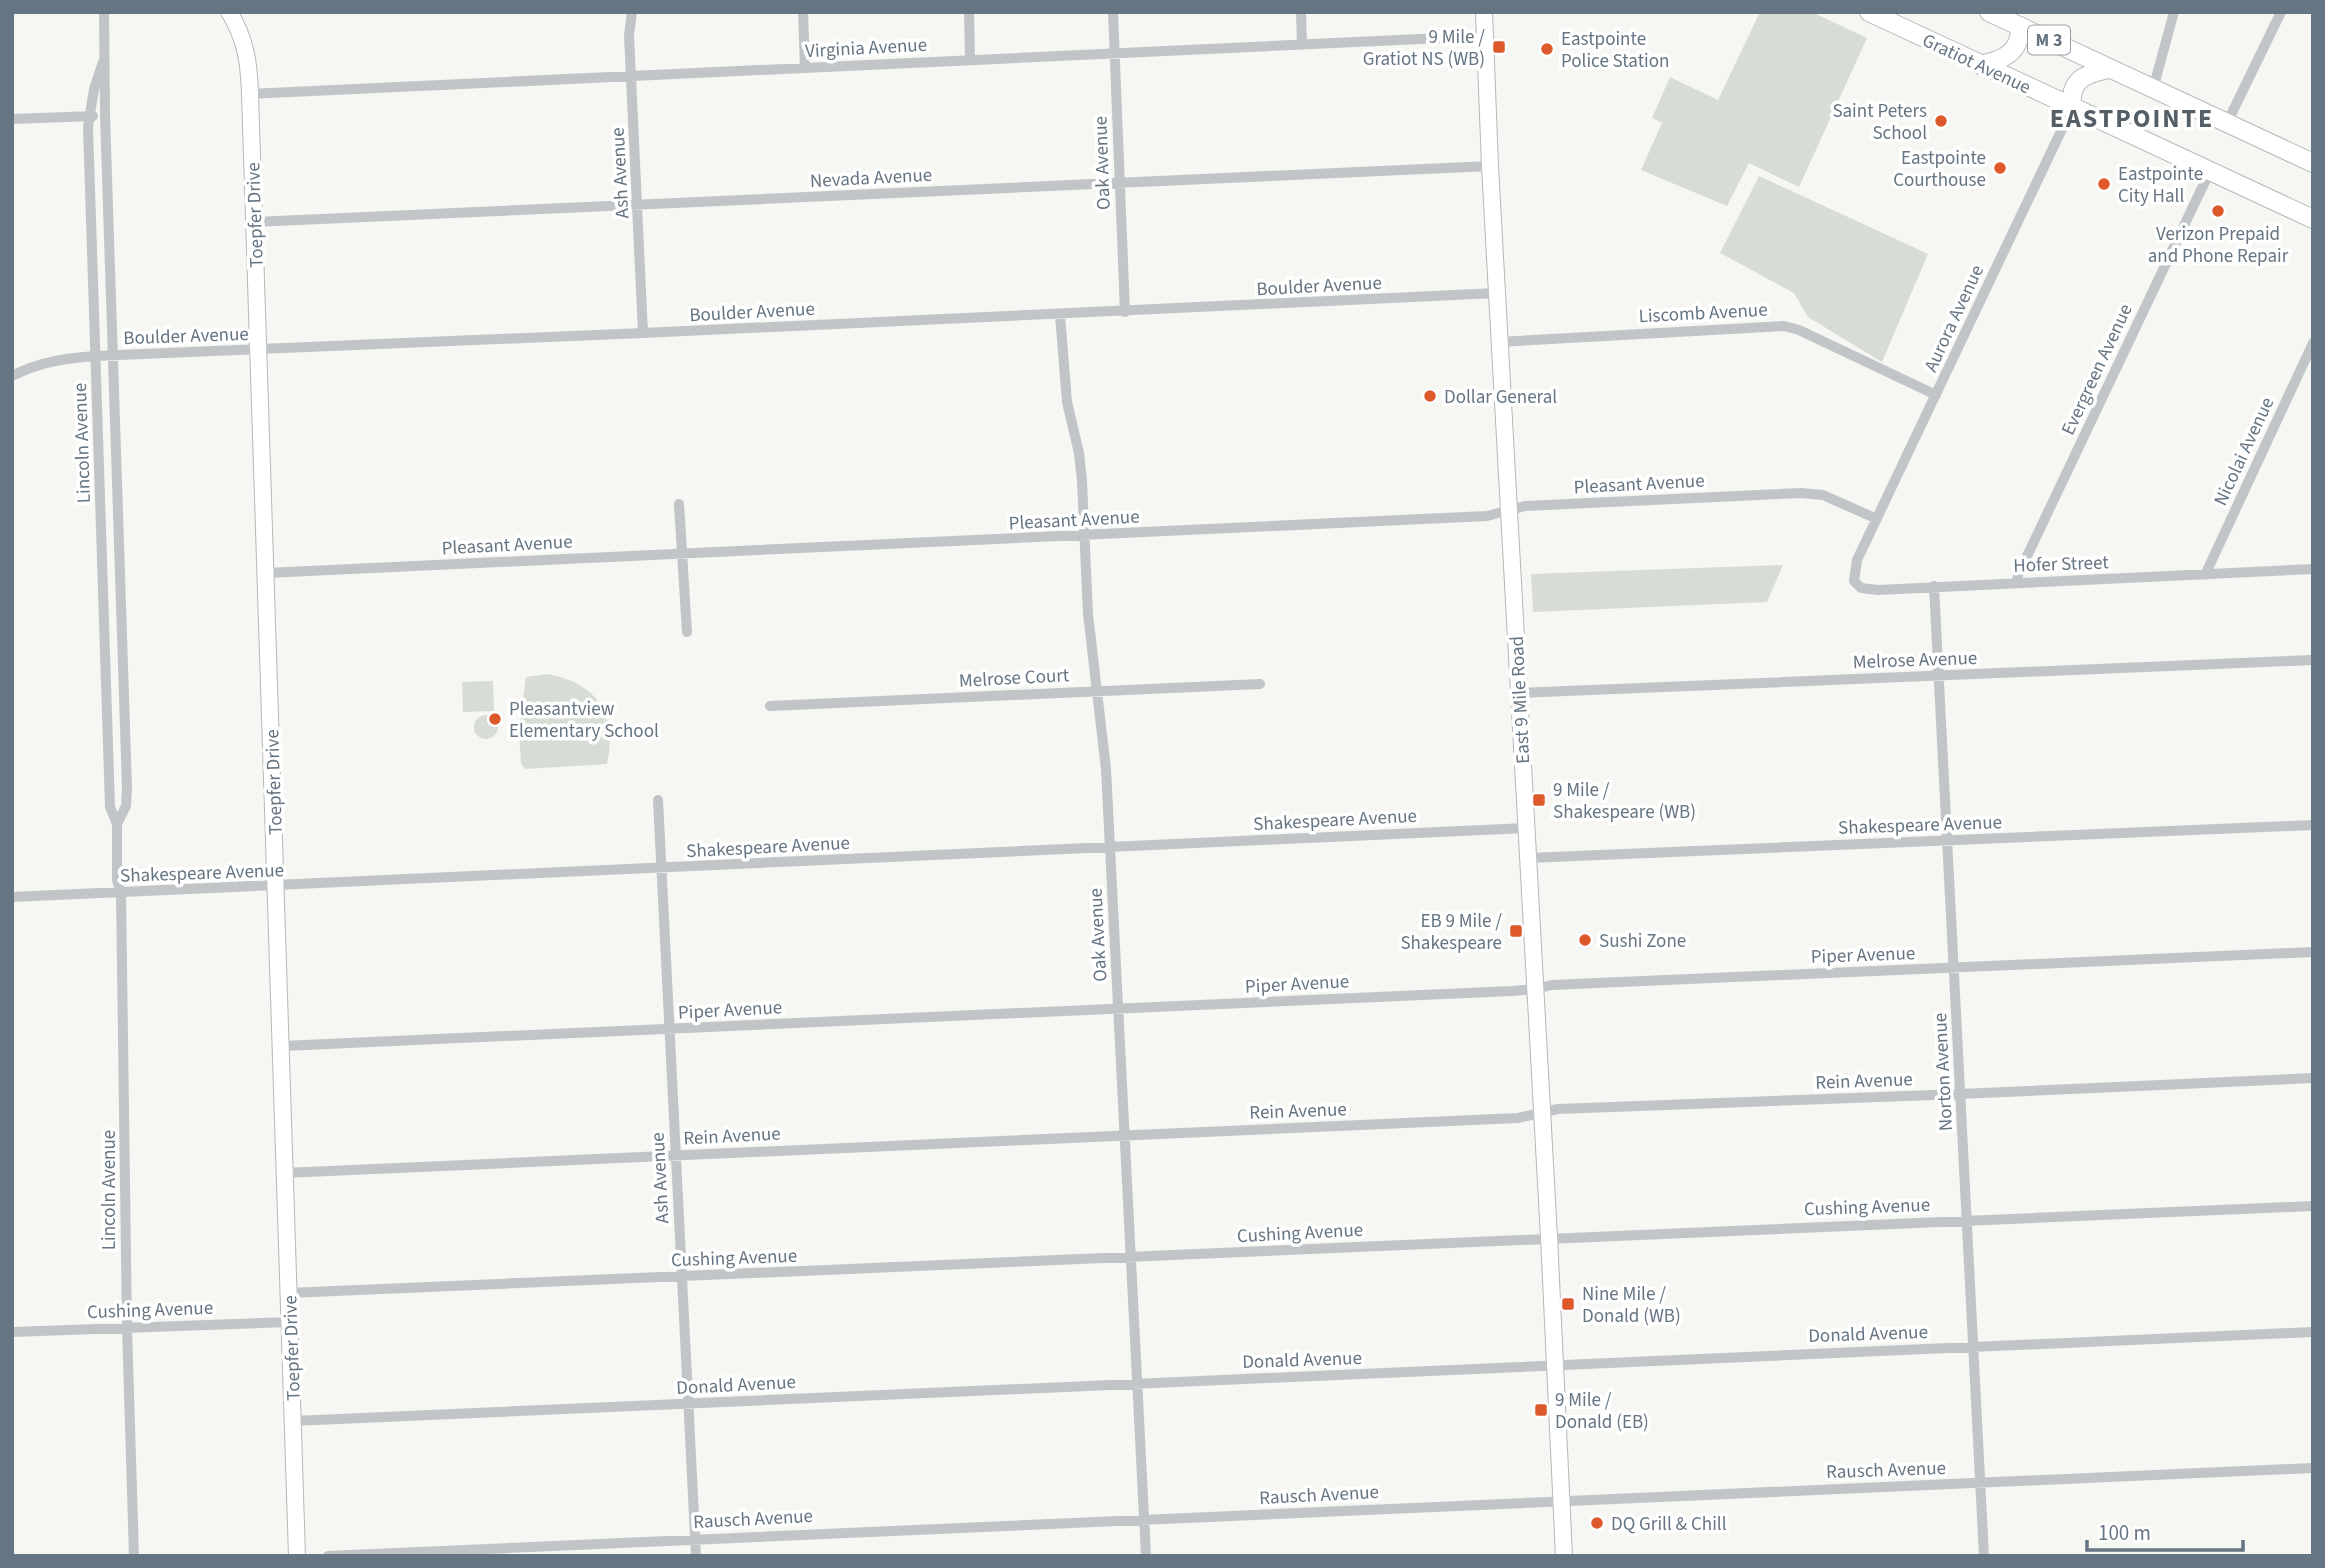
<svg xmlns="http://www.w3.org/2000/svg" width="2325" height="1568" font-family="'Source Sans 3',sans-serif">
<rect width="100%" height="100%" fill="#f6f6f3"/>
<path fill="#d7ddd4" d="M1760,12H1812L1867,38L1799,187L1749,163L1727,206L1641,170L1662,123L1652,118L1670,77L1718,100Z
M1759,176L1928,254L1882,362L1808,317L1794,293L1720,253Z
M1783,565L1767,602L1533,612L1531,574Z
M547,674C597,683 618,714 607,764L526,769L521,764L519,730L526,677Z
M493,681L494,711L463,712L462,682Z
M474 727a12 12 0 1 1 24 0a12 12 0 1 1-24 0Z"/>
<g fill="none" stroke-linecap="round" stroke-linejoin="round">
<defs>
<path id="secondary" d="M229,12C246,39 249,63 250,94L297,1556
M1484,12L1490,166L1549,1237L1564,1556"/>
<path id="primary" d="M1869,12L2313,219
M1989,12L2313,163
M1980,65C2003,60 2021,53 2020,26
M2072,108C2069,79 2085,74 2109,69"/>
</defs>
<use href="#secondary" stroke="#b4b8bd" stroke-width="18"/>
<use href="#primary" stroke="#b4b8bc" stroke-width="20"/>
<path stroke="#c1c5c8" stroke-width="10" d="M104,12L105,115L127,788L126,806L117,824
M632,12L629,35L643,333
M803,12L805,68
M969,12L970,58
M1113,12L1125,312
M1301,12L1302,44
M103,62L94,89L88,127L110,807L117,824V880L121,893L127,1328L134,1556
M2153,89L2174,12
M250,94C662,76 1073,53 1484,36
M2072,108L1857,560L1854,581L1861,588L1878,590L2313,569
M12,119L93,116
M2227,123L2281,12
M254,222L1490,166
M1060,315L1067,402L1079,453L1082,481L1088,614L1106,769L1146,1556
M1499,342L1784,326L1799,330L1936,395
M12,376C39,362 66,358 96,356L643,333L1497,293
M679,504L687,632
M266,573L1487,516L1525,506L1801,493L1823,495L1877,519
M2205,575L2313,343
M2017,583L2018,575L2210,171
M1934,586L1984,1556
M1519,693L2313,660
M770,706L1260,684
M658,800L696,1556
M1528,858L2313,825
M12,897L1526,828
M282,1046L1512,991L1535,989L1552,985L2313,952
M284,1173L1518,1118L1558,1109L1960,1094L2313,1078
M289,1293L2313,1206
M12,1332L290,1322
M293,1421L2313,1332
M328,1556L2313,1468"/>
<use href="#secondary" stroke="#fff" stroke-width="16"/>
<use href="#primary" stroke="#fff" stroke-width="18"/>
</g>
<g fill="#dd592c" stroke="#fff" stroke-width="2.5">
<rect x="1492" y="40" width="14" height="14" rx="3.5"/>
<circle cx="1547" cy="49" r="7"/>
<circle cx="1941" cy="121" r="7"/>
<circle cx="2000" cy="168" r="7"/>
<circle cx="2104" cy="184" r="7"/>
<circle cx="2218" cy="211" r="7"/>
<circle cx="1430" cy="396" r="7"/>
<circle cx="495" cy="719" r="7"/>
<rect x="1532" y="793" width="14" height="14" rx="3.5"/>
<rect x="1509" y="924" width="14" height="14" rx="3.5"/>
<circle cx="1585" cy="940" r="7"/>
<rect x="1561" y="1297" width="14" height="14" rx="3.5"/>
<rect x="1534" y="1403" width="14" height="14" rx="3.5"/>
<circle cx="1597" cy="1523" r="7"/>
</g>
<g text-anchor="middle" stroke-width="7" stroke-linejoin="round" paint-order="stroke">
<rect fill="#fff" stroke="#949ea8" stroke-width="2" x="2028" y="25.5" width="42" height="29" rx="5"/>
<g font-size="18" font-weight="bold" fill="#667583">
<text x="2049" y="46">M 3</text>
</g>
<g font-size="19" fill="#667583" stroke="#fff" text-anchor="start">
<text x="1485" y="43" text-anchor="end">9 Mile /<tspan x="1485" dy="22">Gratiot NS (WB)</tspan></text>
<text x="1561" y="45">Eastpointe<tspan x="1561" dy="22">Police Station</tspan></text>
<text x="1927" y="117" text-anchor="end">Saint Peters<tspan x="1927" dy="22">School</tspan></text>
<text x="1986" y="164" text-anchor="end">Eastpointe<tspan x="1986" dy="22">Courthouse</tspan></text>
<text x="2118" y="180">Eastpointe<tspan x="2118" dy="22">City Hall</tspan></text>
<text x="2218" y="240" text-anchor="middle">Verizon Prepaid<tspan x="2218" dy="22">and Phone Repair</tspan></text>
<text x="1444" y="403">Dollar General</text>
<text x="509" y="715">Pleasantview<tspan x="509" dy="22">Elementary School</tspan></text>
<text x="1553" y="796">9 Mile /<tspan x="1553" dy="22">Shakespeare (WB)</tspan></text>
<text x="1502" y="927" text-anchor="end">EB 9 Mile /<tspan x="1502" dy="22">Shakespeare</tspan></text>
<text x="1599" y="947">Sushi Zone</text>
<text x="1582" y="1300">Nine Mile /<tspan x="1582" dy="22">Donald (WB)</tspan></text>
<text x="1555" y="1406">9 Mile /<tspan x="1555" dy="22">Donald (EB)</tspan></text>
<text x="1611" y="1530">DQ Grill &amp; Chill</text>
</g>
<g font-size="19" fill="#667583" stroke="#fff">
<text transform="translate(866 47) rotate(-3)" y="7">Virginia Avenue</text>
<text transform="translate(1977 63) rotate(25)" y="7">Gratiot Avenue</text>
<text transform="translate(1101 163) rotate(-92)" y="7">Oak Avenue</text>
<text transform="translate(619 173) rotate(-93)" y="7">Ash Avenue</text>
<text transform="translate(871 177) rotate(-3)" y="7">Nevada Avenue</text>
<text transform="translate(254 215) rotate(-92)" y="7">Toepfer Drive</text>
<text transform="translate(1319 285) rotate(-3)" y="7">Boulder Avenue</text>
<text transform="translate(752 311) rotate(-3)" y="7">Boulder Avenue</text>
<text transform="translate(1703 312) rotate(-3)" y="7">Liscomb Avenue</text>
<text transform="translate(1953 318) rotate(-65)" y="7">Aurora Avenue</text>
<text transform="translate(186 335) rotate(-2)" y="7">Boulder Avenue</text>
<text transform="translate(2096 369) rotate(-65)" y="7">Evergreen Avenue</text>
<text transform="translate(81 443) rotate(-92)" y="7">Lincoln Avenue</text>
<text transform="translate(2243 451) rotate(-65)" y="7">Nicolai Avenue</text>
<text transform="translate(1639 483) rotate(-3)" y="7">Pleasant Avenue</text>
<text transform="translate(1074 519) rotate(-3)" y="7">Pleasant Avenue</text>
<text transform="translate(507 544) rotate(-3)" y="7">Pleasant Avenue</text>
<text transform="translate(2061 563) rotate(-2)" y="7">Hofer Street</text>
<text transform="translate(1915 659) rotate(-2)" y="7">Melrose Avenue</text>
<text transform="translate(1014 677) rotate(-3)" y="7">Melrose Court</text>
<text transform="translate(1519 700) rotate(-93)" y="7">East 9 Mile Road</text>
<text transform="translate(273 782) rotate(-92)" y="7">Toepfer Drive</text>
<text transform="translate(1335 819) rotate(-3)" y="7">Shakespeare Avenue</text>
<text transform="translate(1920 824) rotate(-2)" y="7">Shakespeare Avenue</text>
<text transform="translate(768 846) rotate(-3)" y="7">Shakespeare Avenue</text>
<text transform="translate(202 872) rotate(-2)" y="7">Shakespeare Avenue</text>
<text transform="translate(1097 935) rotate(-93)" y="7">Oak Avenue</text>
<text transform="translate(1863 954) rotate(-2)" y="7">Piper Avenue</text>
<text transform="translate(1297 983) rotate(-3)" y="7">Piper Avenue</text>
<text transform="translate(730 1009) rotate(-3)" y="7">Piper Avenue</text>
<text transform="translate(1942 1072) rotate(-93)" y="7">Norton Avenue</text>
<text transform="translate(1864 1080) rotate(-2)" y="7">Rein Avenue</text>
<text transform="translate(1298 1110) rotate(-2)" y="7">Rein Avenue</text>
<text transform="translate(732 1135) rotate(-3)" y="7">Rein Avenue</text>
<text transform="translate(659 1178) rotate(-93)" y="7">Ash Avenue</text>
<text transform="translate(108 1190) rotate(-90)" y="7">Lincoln Avenue</text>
<text transform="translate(1867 1206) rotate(-2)" y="7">Cushing Avenue</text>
<text transform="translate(1300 1232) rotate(-3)" y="7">Cushing Avenue</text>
<text transform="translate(734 1257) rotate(-2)" y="7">Cushing Avenue</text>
<text transform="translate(150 1309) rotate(-2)" y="7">Cushing Avenue</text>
<text transform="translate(1868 1333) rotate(-2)" y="7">Donald Avenue</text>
<text transform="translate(291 1348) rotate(-92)" y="7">Toepfer Drive</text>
<text transform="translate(1302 1359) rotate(-2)" y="7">Donald Avenue</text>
<text transform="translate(736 1384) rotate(-3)" y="7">Donald Avenue</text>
<text transform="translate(1886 1469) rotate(-2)" y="7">Rausch Avenue</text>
<text transform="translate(1319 1494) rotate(-3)" y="7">Rausch Avenue</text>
<text transform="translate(753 1518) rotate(-3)" y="7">Rausch Avenue</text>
</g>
<g font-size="26" font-weight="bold" letter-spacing="2" fill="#545f68" stroke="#fff">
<text x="2132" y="127">EASTPOINTE</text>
</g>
</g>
<rect width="2325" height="1568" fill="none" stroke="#667583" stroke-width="28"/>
<path d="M2087 1540v10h156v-10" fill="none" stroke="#667583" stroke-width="3.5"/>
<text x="2098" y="1540" font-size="21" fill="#667583" stroke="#ffffff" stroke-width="5" paint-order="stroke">100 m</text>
</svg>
